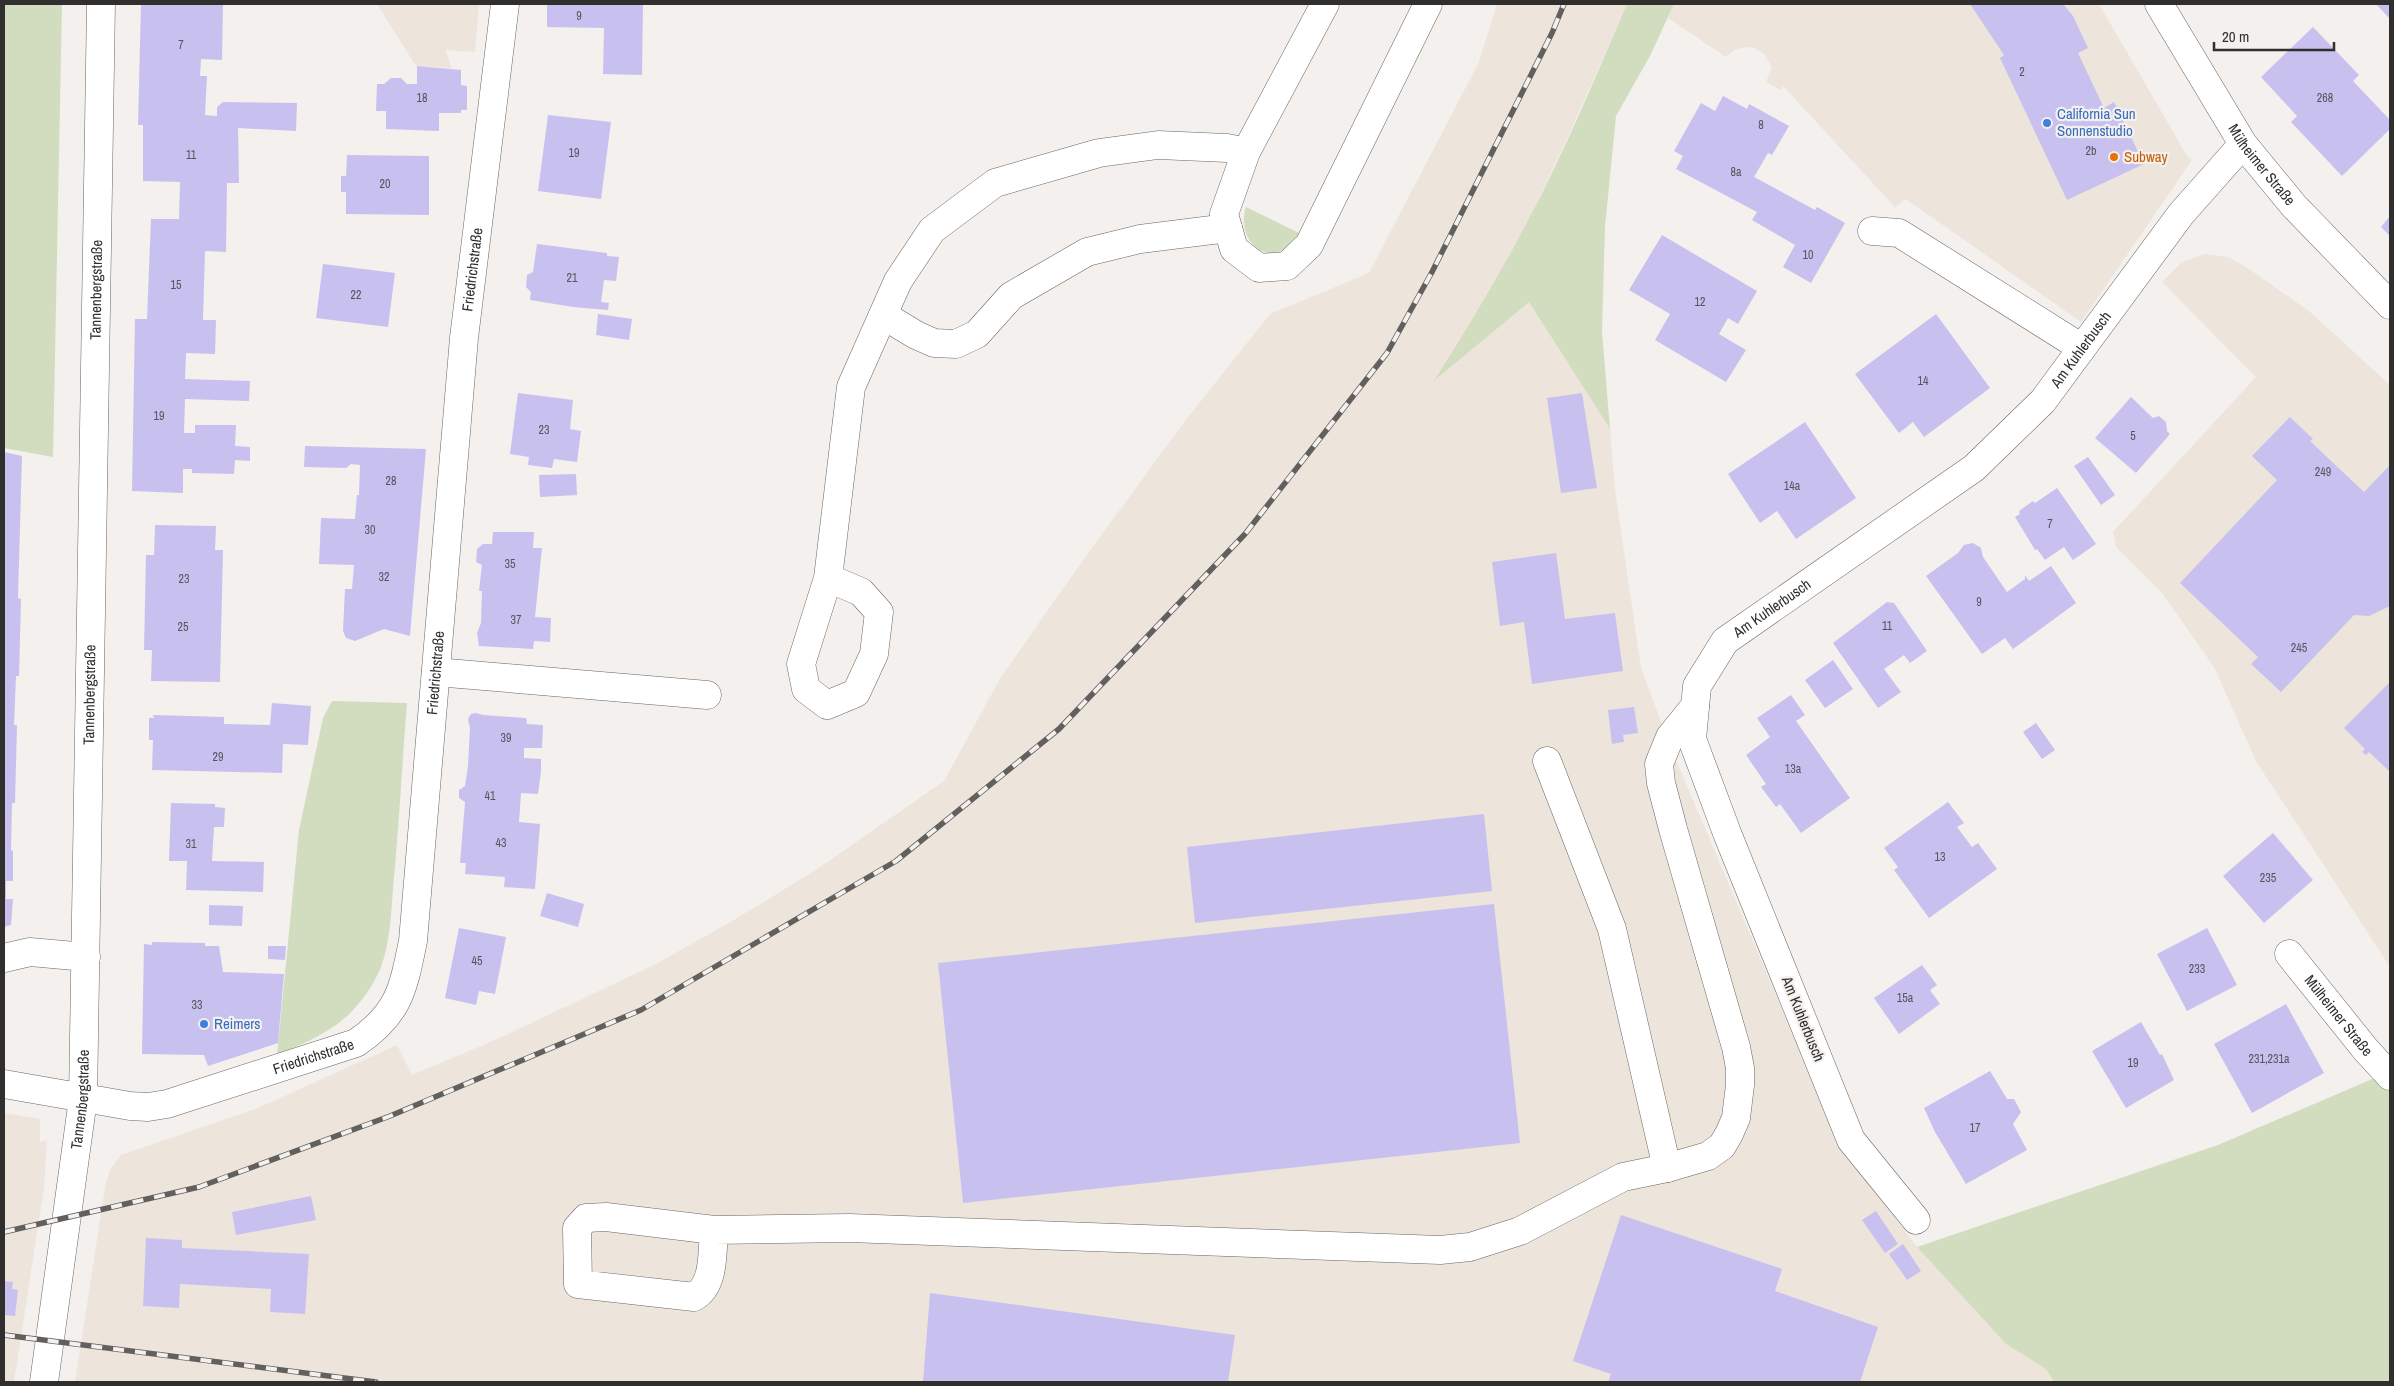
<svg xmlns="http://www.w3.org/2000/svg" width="2394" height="1386" font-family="'Archivo Narrow',sans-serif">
<rect width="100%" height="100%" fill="#f3f0ed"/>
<path fill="#ede4db" d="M377,4H479L475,52L445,50L452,68L416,66Z
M1497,4H1627L1567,139L1527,223L1483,303L1436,380L1529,301L1610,429L1615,490L1641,668L1670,746L1824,1108L1866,1180L1917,1247L2006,1344L2046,1369L2054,1382H75L106,1182L110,1170L121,1155L258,1108L397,1045L412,1075L493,1041L656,964L734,920L816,870L944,781L1001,677L1086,556L1185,421L1270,314L1369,273L1479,62Z
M1674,4H2099L2187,156L2192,160L2081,322L1906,199L1895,207L1783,86L1780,90L1766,82L1772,67L1764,54L1755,48L1744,47L1734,50L1726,57L1668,18Z
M2204,254L2228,257L2249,269L2310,312L2390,385V967L2256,761L2214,667L2162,593L2116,547L2113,532L2256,377L2162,282L2181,263Z
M4,1113L40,1119V1142L47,1141L44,1187L14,1382H4Z"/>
<path fill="#d2ddc0" d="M4,4H62L53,457L4,448Z
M1627,4H1674L1650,56L1616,116L1605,227L1602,331L1610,429L1529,302L1434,381C1466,330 1498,278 1526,224C1564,153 1595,78 1627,4Z
M1246,207L1301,234C1298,238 1294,243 1290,246C1263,267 1236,237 1246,207Z
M332,701L407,703C402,765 399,827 393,889C391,914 390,943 381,967C375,982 365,997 354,1009C333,1032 305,1043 277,1055L299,830L323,718Z
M2377,1077L2390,1092V1382H2054L2046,1369L2006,1344L1917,1247L2218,1145Z"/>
<path fill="#c8c1ef" d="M141,4H223L222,60L201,59L200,76H207L205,115L217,116V107L223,102L297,103L296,131L238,128L239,183H227L226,252L205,251L203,320H216L215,354L186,353L185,379L250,381L249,401L185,399L184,433H195V425H236L235,446L250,447V461L235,460L234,474L192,473V469H183V493L132,491L135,319H147L151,219H179L180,182L143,181V125H138Z
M547,4H643L642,75L603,74L604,28L547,27Z
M1970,4H2063L2073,16L2088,48L2078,53L2104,108L2114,102L2144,164L2067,200L2000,58L2004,55Z
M2376,4H2390V19Z
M2313,27L2359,75L2353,81L2390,120V129L2342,176L2291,122L2297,116L2261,77Z
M417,66L461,70V85L467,86V110H461V113H439V131L386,129V111H376L377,84H384L391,78H401L407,84H417Z
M1723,96L1747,109L1749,104L1789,126L1772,155L1768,153L1754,177L1815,210L1817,207L1845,223L1811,283L1783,267L1795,245L1752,220L1757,212L1676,169L1683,156L1674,151L1701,103L1715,111Z
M548,115L611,122L601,199L538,191Z
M347,155L429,156V215L346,214V192H341V176H346Z
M2390,216V236L2381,227Z
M1662,235L1757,291L1738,324L1728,318L1719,334L1746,350L1726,382L1655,340L1670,314L1629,290Z
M537,244L607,253V256L619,257L616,281L604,280L601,302L609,303L608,310L573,307L530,300L531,292L526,287L527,275L533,272Z
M323,264L395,273L388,327L316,318Z
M598,314L632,319L629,340L596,335Z
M1936,314L1990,388L1924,437L1913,422L1899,433L1855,374Z
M518,393L573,400L570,429L581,431L577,462L554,459L552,468L528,465L529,457L510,454Z
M1582,393L1597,488L1561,493L1547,398Z
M2131,397L2153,418L2159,416L2166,422L2167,431L2170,434L2136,473L2095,438Z
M2290,417L2313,439L2310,441L2364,492L2390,465V606L2369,616L2354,615L2281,692L2251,664L2258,657L2180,583L2277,480L2252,456Z
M1805,422L1856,498L1796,539L1777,511L1760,523L1728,474Z
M305,446L426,449L410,636L384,629L355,641L346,638L343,631L345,589H352L354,565L319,564L321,518L355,519L357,495H359L360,465L351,464L346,468L304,467Z
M4,452L22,456L18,598L21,599L19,676H16L14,725H17L15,803H12L11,850L13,851V881H6V899H13L11,925L4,927Z
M2088,457L2115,495L2101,505L2074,466Z
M576,474L577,495L540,497L539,475Z
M2057,488L2096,544L2073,560L2064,547L2045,560L2037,549L2035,550L2015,517L2020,514L2019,511L2033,501L2035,503Z
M155,525L216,526L215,550H223L220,682L151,681L152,650H144L146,555H154Z
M493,532H534L533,548H542L535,617L551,618L550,642L534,641L533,649L479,646L477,633L481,623L482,591H479L482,565L476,562L477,549L483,544H492Z
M1973,543L1981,548L1983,557L2007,592L2025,579V575L2029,581L2051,566L2076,603L2013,649L2005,638L1982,654L1926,576L1958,553L1964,545Z
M1556,553L1565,619L1615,613L1623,671L1532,684L1524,622L1500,626L1492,562Z
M1887,602L1894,603L1927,651L1910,663L1904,655L1884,669L1901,692L1878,708L1833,643Z
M1833,660L1853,689L1825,708L1805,680Z
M2390,682V772L2369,752L2366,755L2362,752L2365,749L2344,728Z
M1791,695L1805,715L1796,721L1850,798L1801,833L1780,804L1776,807L1761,787L1766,784L1746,755L1770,737L1757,718Z
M272,703L311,706L308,745L283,744L282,773L152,770L153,740H149V718H154L153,715L224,717V724L270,725Z
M1634,707L1638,733L1623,735L1624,742L1612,744L1608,710Z
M476,713L483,715L526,718L527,724L543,725L542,748H524V758L541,759V771L538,794L521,793L519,822L540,824L535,889L504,887L505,877L465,874L466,863H460L465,802L459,798V790L465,786L468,766L470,728L468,719L471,714Z
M2036,723L2055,750L2042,759L2023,732Z
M1948,802L1964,823L1957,827L1972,847L1978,843L1997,869L1929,918L1894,870L1898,867L1884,848Z
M171,803L215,804V807L225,808L224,827H214L212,861L264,862L263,892L186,890L187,861H169Z
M1484,814L1492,891L1195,923L1187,847Z
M2273,833L2313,880L2264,923L2223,876Z
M547,893L584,904L578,927L540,916Z
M1494,904L1520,1143L963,1203L938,963Z
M209,905L243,906L242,926L209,925Z
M459,928L506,937L495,994L479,991L476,1005L445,998Z
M2207,928L2237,985L2187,1011L2157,954Z
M152,942L205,943V946H219L223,972L284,974L278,1043L208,1066L204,1055L142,1054L144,944L152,945Z
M268,946H286L285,960L268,959Z
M1922,965L1937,985L1930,990L1940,1004L1899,1034L1874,998Z
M2286,1004L2324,1073L2252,1113L2214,1044Z
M2141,1022L2160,1055L2162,1054L2174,1080L2126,1108L2092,1051Z
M1990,1071L2007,1099H2014L2021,1112L2013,1124L2027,1150L1966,1184L1935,1132L1924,1108Z
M311,1196L316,1220L236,1235L232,1212Z
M1876,1211L1898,1244L1885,1253L1862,1220Z
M1621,1215L1782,1269L1775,1291L1878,1327L1860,1382H1608L1611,1374L1573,1361Z
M146,1238L182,1240V1248L309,1254L305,1314L270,1312L271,1289L180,1284L179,1308L143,1306Z
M1903,1244L1921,1271L1907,1280L1889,1254Z
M4,1281L13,1282L12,1289L18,1290L15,1316L4,1315Z
M930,1293L1235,1335L1228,1382H923Z"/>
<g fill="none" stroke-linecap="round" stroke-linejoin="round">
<defs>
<g id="minor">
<path d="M1246,152L1224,214L1234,249L1259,268L1287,266L1309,245L1428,4"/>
<path d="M1872,231L1899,233L2082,348"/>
<path d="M883,315L916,335L934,343L956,344L977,334L1011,296L1087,252L1140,239L1228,228"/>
<path d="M828,578L861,592L879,612L874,654L856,693L827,705L806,689L801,664L828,578L851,387L898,281L932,230L995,183L1099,153L1158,145L1227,148L1246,152L1325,4"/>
<path d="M436,672L707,695"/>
<path d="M1547,761L1612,929L1667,1168"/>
<path id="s1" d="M2289,954L2366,1050L2390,1076"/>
<path d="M4,958L30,952L86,957"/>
<path id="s2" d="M4,1084L130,1106L148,1107L167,1104L356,1043C399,1014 403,990 413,941L464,338L505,4"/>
<path id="s3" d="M1916,1220L1851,1140L1727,833L1692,739L1697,686L1725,641L1974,468L2043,401L2181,214L2243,144"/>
<path d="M714,1230L606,1217L586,1218L577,1228L578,1284L694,1297C715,1285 712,1252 714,1230L849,1228L1440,1250L1470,1247L1520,1231L1623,1177L1667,1168L1708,1156L1722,1146L1729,1134L1736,1118L1740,1085V1068L1736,1047L1673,829L1661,783L1659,764L1670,737L1695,706"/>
<path id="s4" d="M44,1382L83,1099L101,4"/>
</g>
<g id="major">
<path id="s5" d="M2159,4L2243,144L2294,206L2390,305"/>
</g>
</defs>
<use href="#minor" stroke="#686663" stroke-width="29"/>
<use href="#major" stroke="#686663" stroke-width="29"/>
<use href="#minor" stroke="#fff" stroke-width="28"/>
<use href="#major" stroke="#fff" stroke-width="28"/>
<defs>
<path id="rail" d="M4,1232L199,1187L390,1116L641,1010L896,861L1059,729L1245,534L1387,353L1432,272L1552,33L1564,4
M4,1335L376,1382"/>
</defs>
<use href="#rail" stroke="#62605e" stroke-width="5.5"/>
<use href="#rail" stroke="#f3f0ed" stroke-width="4" stroke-dasharray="11" stroke-linecap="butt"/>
</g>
<g fill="#3f7fe0" stroke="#f3f0ed" stroke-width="2">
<circle cx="2047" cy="123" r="5"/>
<circle cx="204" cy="1024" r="5"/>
</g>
<circle fill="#e8710a" stroke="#f3f0ed" stroke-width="2" cx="2114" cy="157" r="5"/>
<g text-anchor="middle" stroke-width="4.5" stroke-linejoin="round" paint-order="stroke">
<g font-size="12" fill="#57545e">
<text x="579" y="20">9</text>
<text x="181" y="49">7</text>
<text x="2022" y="76">2</text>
<text x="422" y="102">18</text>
<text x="2325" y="102">268</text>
<text x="1761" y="129">8</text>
<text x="2091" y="155">2b</text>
<text x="574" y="157">19</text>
<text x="191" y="159">11</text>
<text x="1736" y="176">8a</text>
<text x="385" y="188">20</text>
<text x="1808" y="259">10</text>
<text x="572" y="282">21</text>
<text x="176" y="289">15</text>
<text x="356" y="299">22</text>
<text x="1700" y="306">12</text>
<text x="1923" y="385">14</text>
<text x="159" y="420">19</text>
<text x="544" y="434">23</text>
<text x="2133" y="440">5</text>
<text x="2323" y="476">249</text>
<text x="391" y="485">28</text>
<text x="1792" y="490">14a</text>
<text x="2050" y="528">7</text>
<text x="370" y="534">30</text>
<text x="510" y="568">35</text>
<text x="384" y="581">32</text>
<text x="184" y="583">23</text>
<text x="1979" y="606">9</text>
<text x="516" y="624">37</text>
<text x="1887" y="630">11</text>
<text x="183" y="631">25</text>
<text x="2299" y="652">245</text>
<text x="506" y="742">39</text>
<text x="218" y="761">29</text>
<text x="1793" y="773">13a</text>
<text x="490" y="800">41</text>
<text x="501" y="847">43</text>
<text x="191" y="848">31</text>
<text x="1940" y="861">13</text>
<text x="2268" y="882">235</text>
<text x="477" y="965">45</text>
<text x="2197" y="973">233</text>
<text x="1905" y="1002">15a</text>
<text x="197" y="1009">33</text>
<text x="2269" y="1063">231,231a</text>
<text x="2133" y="1067">19</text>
<text x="1975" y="1132">17</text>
</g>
<g font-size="15" fill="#366cbe" stroke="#f3f0ed" text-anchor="start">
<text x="2057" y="119">California Sun<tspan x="2057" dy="17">Sonnenstudio</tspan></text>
<text x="214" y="1029">Reimers</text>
</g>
<g font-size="15" fill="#c56008" stroke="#f3f0ed" text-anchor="start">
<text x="2124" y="162">Subway</text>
</g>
<g font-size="15" fill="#312f2e" stroke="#f3f0ed">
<text dy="5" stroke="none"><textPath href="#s5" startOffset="191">Mülheimer Straße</textPath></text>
<text dy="5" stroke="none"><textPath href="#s2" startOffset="1159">Friedrichstraße</textPath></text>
<text dy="5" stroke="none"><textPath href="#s4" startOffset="1095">Tannenbergstraße</textPath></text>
<text dy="5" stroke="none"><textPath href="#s3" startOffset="1104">Am Kuhlerbusch</textPath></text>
<text dy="5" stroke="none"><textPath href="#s3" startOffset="698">Am Kuhlerbusch</textPath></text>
<text dy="5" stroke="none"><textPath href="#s2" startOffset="754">Friedrichstraße</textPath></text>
<text dy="5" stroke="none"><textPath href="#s4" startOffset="690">Tannenbergstraße</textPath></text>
<text dy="5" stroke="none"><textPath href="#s1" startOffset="79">Mülheimer Straße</textPath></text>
<text transform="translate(1803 1019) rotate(68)" y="5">Am Kuhlerbusch</text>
<text dy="5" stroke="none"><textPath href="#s2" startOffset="319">Friedrichstraße</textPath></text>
<text dy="5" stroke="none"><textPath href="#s4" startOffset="285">Tannenbergstraße</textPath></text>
</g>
</g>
<rect width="2394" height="1386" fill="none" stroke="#312f2e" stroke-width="10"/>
<path d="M2214 42v8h120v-8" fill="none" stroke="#312f2e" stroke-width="2.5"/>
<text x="2222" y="42" font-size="15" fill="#312f2e" stroke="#f3f0ed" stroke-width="4" paint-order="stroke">20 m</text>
</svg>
